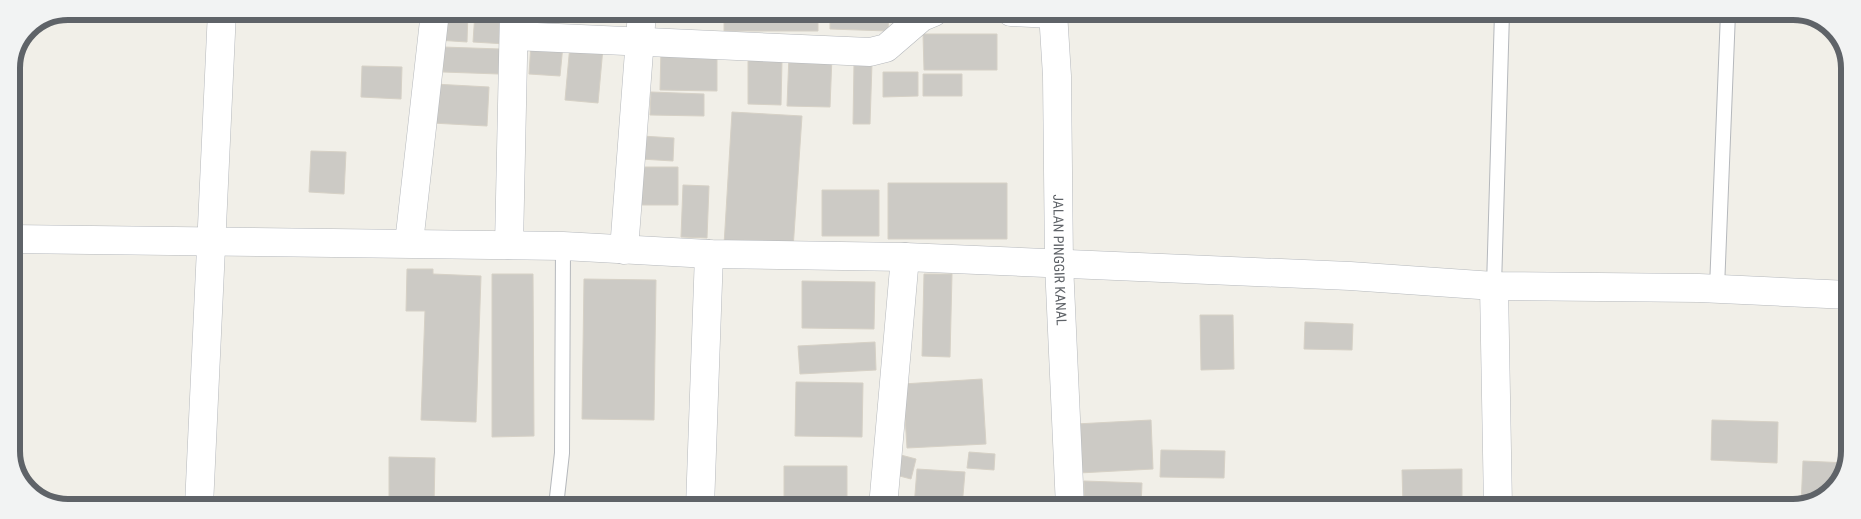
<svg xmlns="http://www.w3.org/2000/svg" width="1861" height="519" font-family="'Roboto Condensed',sans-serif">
<rect width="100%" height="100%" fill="#f1efe8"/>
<path fill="#cccac5" stroke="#d6d1c6" d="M351,12H380V16H351Z
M439,12H468L467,42L437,40Z
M475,12H508L506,44L473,42Z
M652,12H712L711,22L651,17Z
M724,12H818V31H724Z
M830,12H889L888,31L830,29Z
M923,34H997V70H924Z
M531,43L563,45L560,76L529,74Z
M570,45L603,48L598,103L565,100Z
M443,47L500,49L499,74L443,72Z
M661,48L717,49V91L660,90Z
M789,55L832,56L830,107L787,106Z
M748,60H782L781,105L748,104Z
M854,63H872L870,124H853Z
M362,66L402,67L401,99L361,97Z
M883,72H918V96L883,97Z
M923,74H962V96H923Z
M434,84L489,87L487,126L432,123Z
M651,92L704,94V116L650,115Z
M732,112L802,116L793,249L724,245Z
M642,136L674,138L673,161L641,159Z
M311,151L346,152L344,194L309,192Z
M635,167H678V205H635Z
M888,183H1007V239H888Z
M683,185L709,186L707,238L681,237Z
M822,190H879V236H822Z
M407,269H433V274L481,276L476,422L421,420L425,311H406Z
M492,274H533L534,436L492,437Z
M924,274H952L950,357L922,356Z
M584,279L656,280L654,420L582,419Z
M802,281L875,282L874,329L802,328Z
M1200,315H1233L1234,369L1201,370Z
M1305,322L1353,324L1352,350L1304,349Z
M875,342L876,370L800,374L798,346Z
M982,379L986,444L907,448L903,384Z
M796,382L863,383L862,437L795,436Z
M1151,420L1153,469L1079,473L1076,424Z
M1712,420L1778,422L1777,463L1711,460Z
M1161,450L1225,451L1224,478L1160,477Z
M969,452L995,454L994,470L967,468Z
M897,454L916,459L911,479L892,474Z
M389,457L435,458L434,506H389Z
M1803,461L1848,463V465L1828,496L1801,505Z
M784,466H847V507H784Z
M917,469L965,472L962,507H914Z
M1462,469V507H1403L1402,470Z
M1084,481L1142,483L1141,507H1084Z"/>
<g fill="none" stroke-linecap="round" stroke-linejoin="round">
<defs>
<path id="lane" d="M1494,286L1502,13
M1717,288L1728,13
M556,506L562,453L563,246"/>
<g id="street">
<path d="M1011,12L1053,14"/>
<path id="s1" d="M1053,12L1057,76L1059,264L1070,507"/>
<path d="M514,36L870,52L886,48L922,17L934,12"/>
<path d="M11,239L563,246L709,254L905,257L1350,276L1494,286L1699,288L1849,295"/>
<path d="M409,243L435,12"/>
<path d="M509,245L514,12"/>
<path d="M624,250L642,12"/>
<path d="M1494,286L1498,507"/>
<path d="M199,506L222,11"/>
<path d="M700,507L709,254"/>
<path d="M883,507L905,257"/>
</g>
</defs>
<use href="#lane" stroke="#b5b8bc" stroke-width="16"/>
<use href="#street" stroke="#b5b8bc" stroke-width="29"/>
<use href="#lane" stroke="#fff" stroke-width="14"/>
<use href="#street" stroke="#fff" stroke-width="28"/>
</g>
<g text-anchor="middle" stroke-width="4" stroke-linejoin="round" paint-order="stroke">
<g font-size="14" fill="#5f6368" stroke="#fff">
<text dy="5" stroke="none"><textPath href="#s1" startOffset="248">JALAN PINGGIR KANAL</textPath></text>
</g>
</g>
<path d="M0 0H1861V519H0ZM68 20H1793A48 48 0 0 1 1841 68V451A48 48 0 0 1 1793 499H68A48 48 0 0 1 20 451V68A48 48 0 0 1 68 20Z" fill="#f2f3f3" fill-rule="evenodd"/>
<path fill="none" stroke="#5f6368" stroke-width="6" d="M68 20H1793A48 48 0 0 1 1841 68V451A48 48 0 0 1 1793 499H68A48 48 0 0 1 20 451V68A48 48 0 0 1 68 20Z"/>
</svg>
